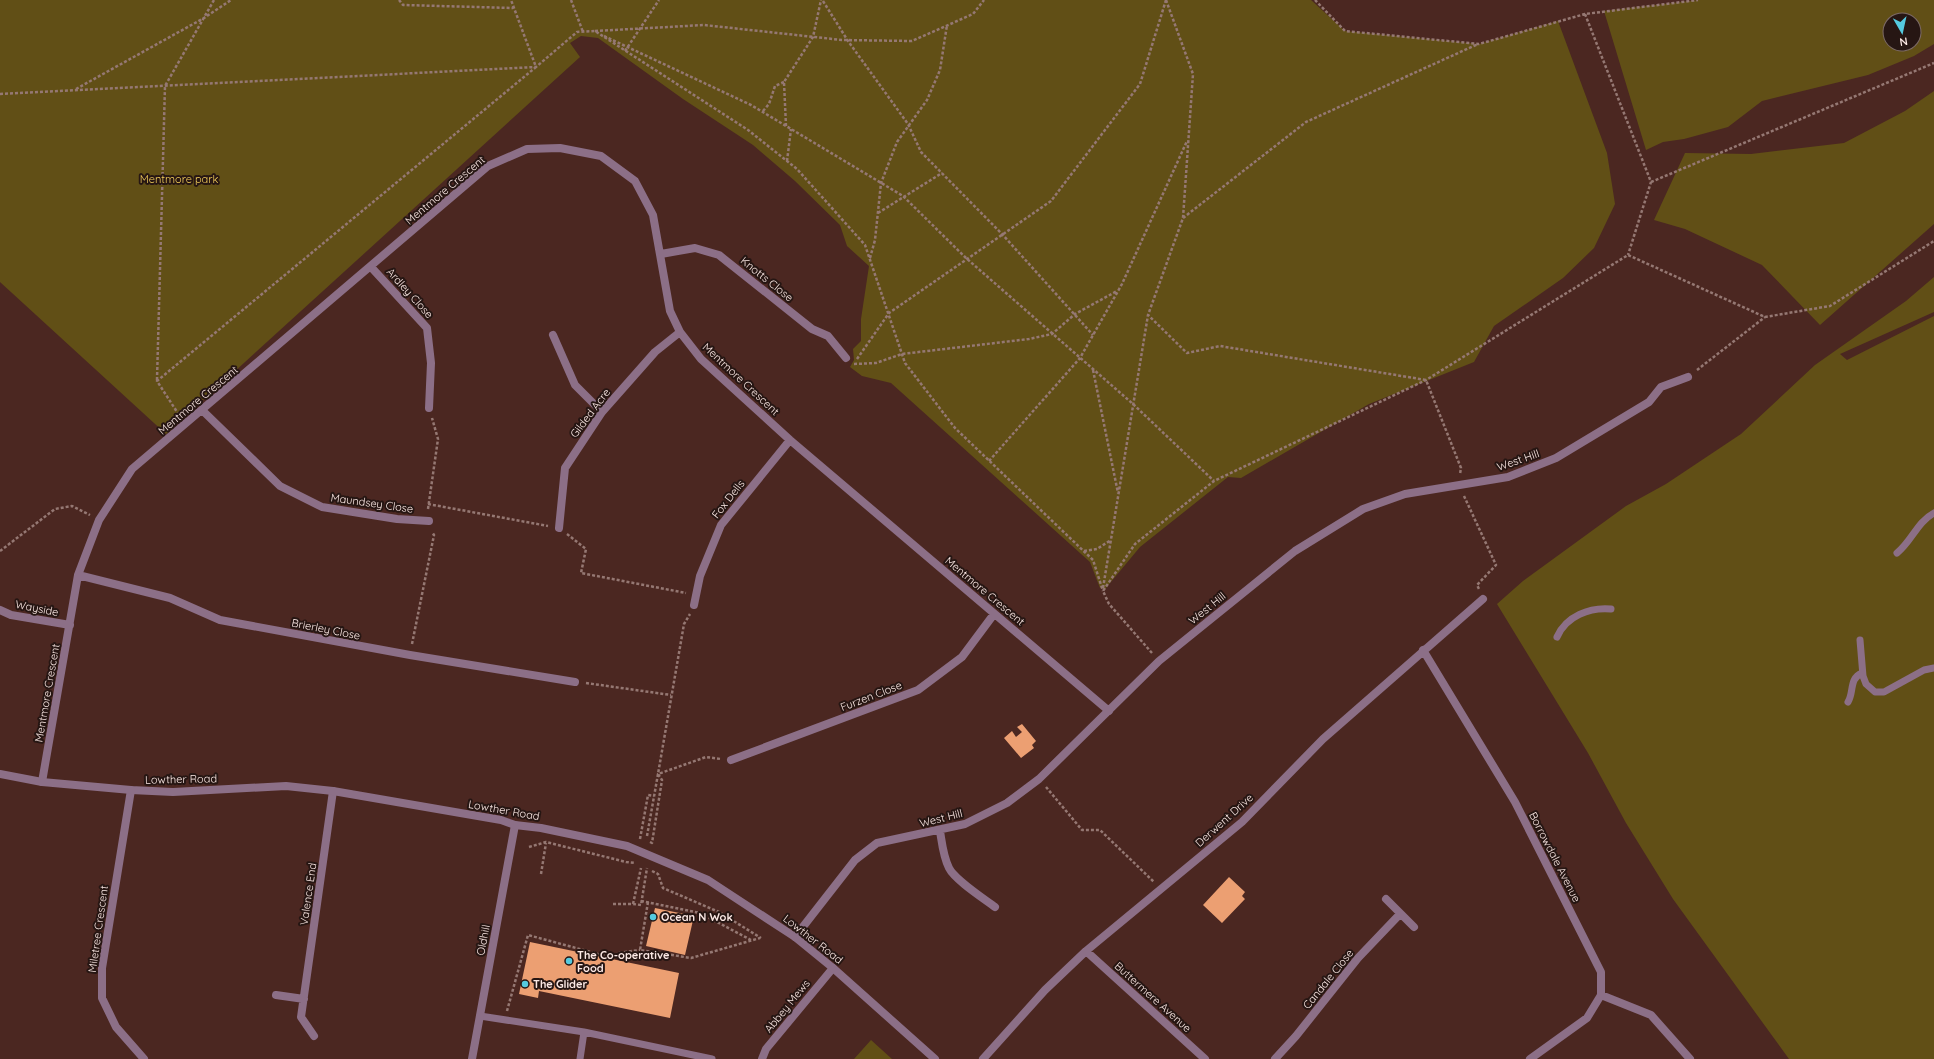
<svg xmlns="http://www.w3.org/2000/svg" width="1934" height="1059" font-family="Quicksand,sans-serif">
<rect width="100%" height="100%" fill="#4b2721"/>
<path fill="#614f16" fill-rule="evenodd" d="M0,0H1311L1345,31L1479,44L1558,21L1607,153L1615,204L1594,248L1563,278L1494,326L1474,362L1369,404L1241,478L1228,477L1140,547L1105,589L1100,588L1090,562L891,383L862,376L850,367L854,360L853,349L861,341V319L869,266L847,246L840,225L795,181L753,145L683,99L598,38L581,36L570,43L580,57L166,434L0,282Z
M1698,0H1934V44L1914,56L1868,75L1762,101L1728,127L1684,139L1663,142L1646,150L1604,11ZM1890,20H1914V44H1890Z
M1934,91V224L1820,325L1762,265L1685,229L1654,220L1685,153L1751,154L1844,143L1905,111Z
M1934,277V312L1840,354L1847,360L1934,316V1059H1789L1673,899L1626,823L1588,753L1497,604L1523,581L1626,506L1666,484L1741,434L1815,365L1906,301Z
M871,1040L892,1059H854Z"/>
<path fill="#ec9f72" d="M1022,724L1036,741L1032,745L1034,748L1021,758L1004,738L1012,731L1016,737L1022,732L1017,727Z
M1229,877L1245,892L1242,896L1245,899L1222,923L1203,905Z
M655,908L694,916L685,955L646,946Z
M530,942L679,973L670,1018L539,991L538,998L519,994Z"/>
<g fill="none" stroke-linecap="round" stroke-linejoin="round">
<path stroke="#957873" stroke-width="2.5" stroke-dasharray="3 2" stroke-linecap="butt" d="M399,0L403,5L513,8
M571,0L583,32
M1166,0L1193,74L1183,218L1148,315L1187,353L1220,346L1426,380L1461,468L1460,474
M1315,0L1345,31L1479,44L1585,14L1698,0
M823,1L848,41L908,124L921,152L1002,234L1093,335
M1585,14L1651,182L1628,255
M595,31L704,25L842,40L912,41L973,14L984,0
M604,36L751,105L903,196L966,258L1133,404L1214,481
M625,51L659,0
M76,89L204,18L231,0
M0,94L536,67L577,32L595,31L748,130L797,169L865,245L905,363L955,428L1093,560L1103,591
M763,111L769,104L775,86L784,82
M786,126L784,82L813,37L821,0
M787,161L791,129
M1651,182L1934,63
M878,213L942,173
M1183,218L1306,122L1478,44
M870,258L875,240L881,183L897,142L927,100L940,70L947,25
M857,359L889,313L1051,201L1140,84L1166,0
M854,364L876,363L902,354L1029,339L1052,334L1075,314L1117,291
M1093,370L1118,493
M1697,370L1765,317
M157,380L165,86L214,0
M179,415L157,381L536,67L511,0
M989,461L1080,358L1122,284L1187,141
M1464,496L1496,565L1477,585L1479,589
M428,504L548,526
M428,509L438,439L432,418
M567,534L586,549L581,573L686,593
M0,551L55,509L72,506L90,515
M1084,551L1097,549L1111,540
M1103,588L1148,315
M412,644L434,535L432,532
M1152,653L1109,604L1103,591L1135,544L1214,481L1426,380L1628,255L1765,317L1830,306L1934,241
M586,683L671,695
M1046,787L1082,830H1100L1154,882
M647,836L658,774L706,757L721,759
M640,839L648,795L654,796
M650,842L652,843L662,780L658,774L684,624L690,614
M529,847L546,842L626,862L635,863
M652,871L658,874L663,888L719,912L761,938
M541,874L546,843
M641,901L700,913L751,940
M648,902L640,950L691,958L760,938
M613,904H633L641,868
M633,904L641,905L647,868
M507,1011L528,935L613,958L618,953L640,950"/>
<path stroke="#8c6f87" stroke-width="7" d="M1897,553C1912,541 1917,522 1934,513
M1557,637C1566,616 1590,607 1611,609
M1860,640L1863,676L1866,684L1875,692H1884L1924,670L1934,668
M1848,702C1854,693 1849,678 1862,673
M480,1016L584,1032L580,1059
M584,1032L712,1059"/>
<path stroke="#8c6f87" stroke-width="8" d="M661,254L695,248L719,255L812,329L828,336L846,358
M371,267L427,328L431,363L429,408
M553,335L575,385L602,412
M203,411L280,486L322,507L397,519L429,521
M559,528L565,468L602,412L655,352L680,332
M78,575L170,598L220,620L410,655L575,682
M694,605L700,576L721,525L790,440
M0,610L11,615L70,625
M1423,650L1515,802L1601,972V995L1587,1018L1530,1059
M731,760L918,690L962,657L994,614
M42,782L78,575L99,520L132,469L488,166L527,149L560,148L601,156L635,181L653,215L670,311L680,332L701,359L790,440L1109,711
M131,790L102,968V998L116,1027L144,1059
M940,831C942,843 943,856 949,868C955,880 983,898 995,907
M1386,899L1414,927
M795,937L855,860L877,843L965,824L1007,803L1039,779L1159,661L1295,551L1363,509L1405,494L1508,477L1556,458L1649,402L1661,387L1688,377
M1086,951L1205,1059
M276,995L304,999
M1601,995L1651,1015L1690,1059
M314,1036L301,1017L333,791
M472,1059L515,825
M762,1059L766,1049L833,968
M983,1059L1045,990L1086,951L1242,822L1323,739L1483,599
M1275,1059L1296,1036L1358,958L1400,914"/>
<path stroke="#8c6f87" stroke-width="8" d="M0,774L42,782L131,790L173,792L286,786L333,791L501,820L515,825L541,828L627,846L708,880L795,937L833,968L935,1059"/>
</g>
<g fill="#55cadf" stroke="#261613" stroke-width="1.5">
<circle cx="653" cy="917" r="4"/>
<circle cx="569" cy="961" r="4"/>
<circle cx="525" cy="984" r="4"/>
</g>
<g text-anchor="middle" stroke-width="4" stroke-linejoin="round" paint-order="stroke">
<g font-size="11" fill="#f6d05c" stroke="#261613">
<text x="179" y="183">Mentmore park</text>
</g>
<g font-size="11" fill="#fce9e5" stroke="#261613">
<text transform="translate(445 190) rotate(-40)" y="4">Mentmore Crescent</text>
<text transform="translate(767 279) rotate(39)" y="4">Knotts Close</text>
<text transform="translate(410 293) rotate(48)" y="4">Ardley Close</text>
<text transform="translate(741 379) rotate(43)" y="4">Mentmore Crescent</text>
<text transform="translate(198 400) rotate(-40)" y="4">Mentmore Crescent</text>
<text transform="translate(590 413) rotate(-53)" y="4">Gilded Acre</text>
<text transform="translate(1518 460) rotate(-19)" y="4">West Hill</text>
<text transform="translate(728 499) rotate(-52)" y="4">Fox Dells</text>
<text transform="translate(372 503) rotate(8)" y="4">Maundsey Close</text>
<text transform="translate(985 591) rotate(40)" y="4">Mentmore Crescent</text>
<text transform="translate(37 608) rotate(11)" y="4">Wayside</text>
<text transform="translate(1207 608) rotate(-39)" y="4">West Hill</text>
<text transform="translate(326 629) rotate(11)" y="4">Brierley Close</text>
<text transform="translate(47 693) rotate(-80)" y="4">Mentmore Crescent</text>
<text transform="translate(871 696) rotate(-21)" y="4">Furzen Close</text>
<text transform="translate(181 779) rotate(-1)" y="4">Lowther Road</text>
<text transform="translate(504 810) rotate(10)" y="4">Lowther Road</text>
<text transform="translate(941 818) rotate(-14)" y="4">West Hill</text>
<text transform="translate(1224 820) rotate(-42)" y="4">Derwent Drive</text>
<text transform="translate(1555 857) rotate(63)" y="4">Borrowdale Avenue</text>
<text transform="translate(308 894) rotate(-82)" y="4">Valence End</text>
<text transform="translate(98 929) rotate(-82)" y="4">Miletree Crescent</text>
<text transform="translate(813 939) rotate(38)" y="4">Lowther Road</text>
<text transform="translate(483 940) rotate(-79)" y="4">Oldhill</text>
<text transform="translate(1328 979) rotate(-51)" y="4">Candale Close</text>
<text transform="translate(1153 997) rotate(42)" y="4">Buttermere Avenue</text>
<text transform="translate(787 1006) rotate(-51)" y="4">Abbey Mews</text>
</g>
<g font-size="11" font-weight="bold" fill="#fce9e5" stroke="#261613" text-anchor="start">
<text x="661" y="921">Ocean N Wok</text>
<text x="577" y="959">The Co-operative<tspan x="577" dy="13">Food</tspan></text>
<text x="533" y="988">The Glider</text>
</g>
</g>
<g transform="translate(1902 32) rotate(171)"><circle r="19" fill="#261613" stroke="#7c6a67"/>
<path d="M0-3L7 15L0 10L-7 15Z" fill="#55cadf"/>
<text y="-6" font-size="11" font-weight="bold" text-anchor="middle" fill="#fce9e5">N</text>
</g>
</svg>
